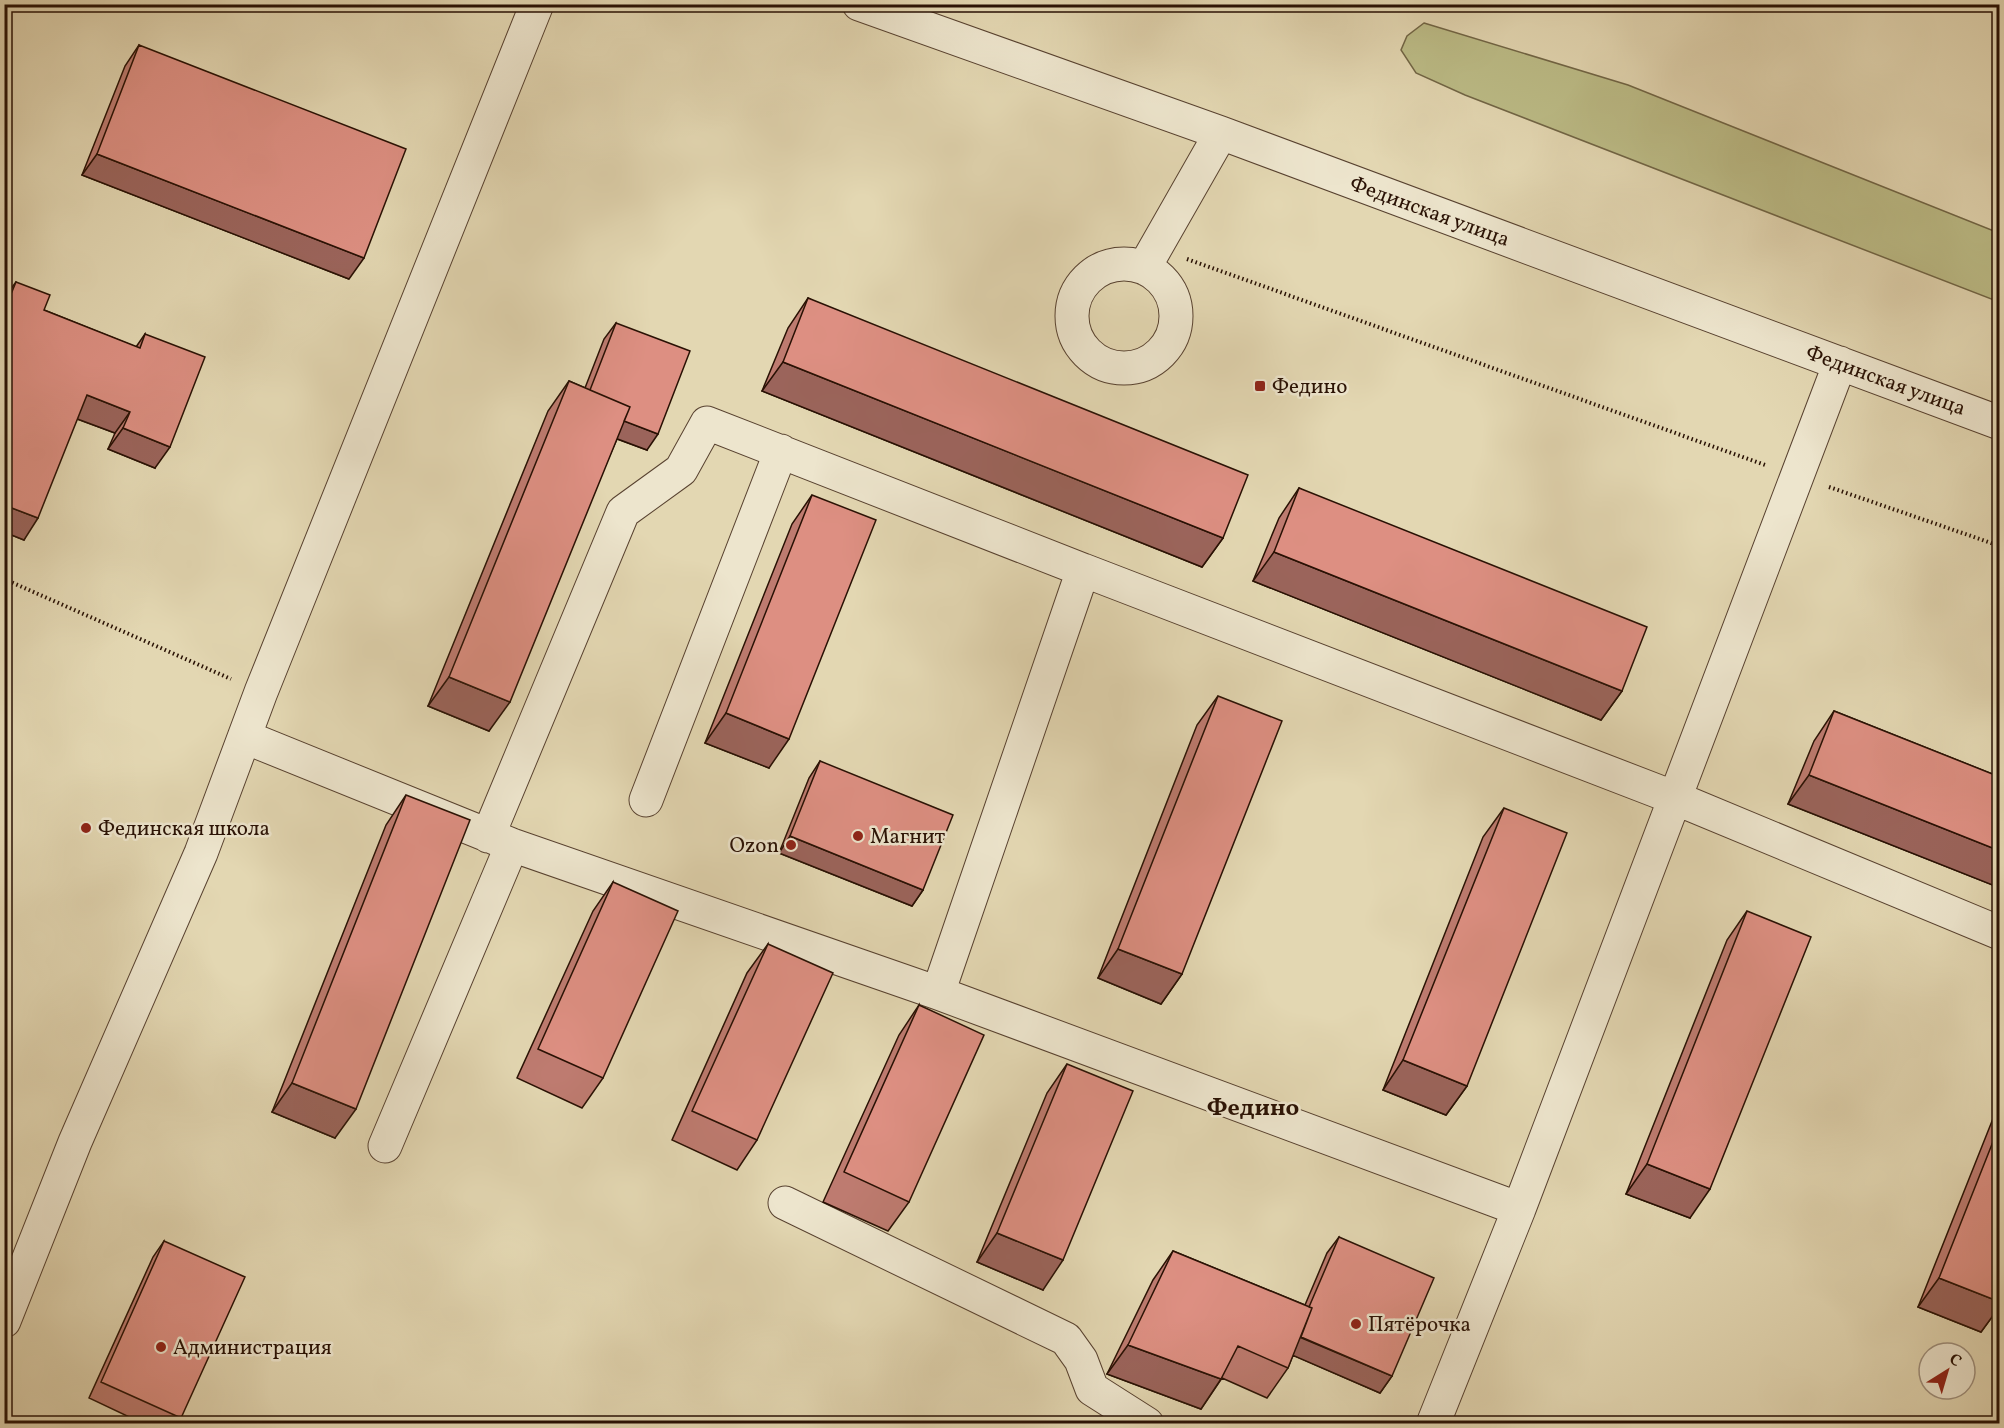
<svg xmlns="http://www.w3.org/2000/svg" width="2004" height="1428" font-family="Vollkorn,serif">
<rect width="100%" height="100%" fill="#e3d7b2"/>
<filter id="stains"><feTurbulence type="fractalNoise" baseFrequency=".00333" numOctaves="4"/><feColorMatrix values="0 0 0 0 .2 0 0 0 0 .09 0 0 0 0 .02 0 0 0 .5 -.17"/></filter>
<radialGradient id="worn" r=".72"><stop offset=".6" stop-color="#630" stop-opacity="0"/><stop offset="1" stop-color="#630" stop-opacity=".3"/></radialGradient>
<path fill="#bcbc87" stroke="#726646" stroke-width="1.5" d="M1424,23L1628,85L1999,233V302L1465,95L1416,73L1401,50L1407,36Z"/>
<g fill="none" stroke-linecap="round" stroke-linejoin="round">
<defs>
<path id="minor" d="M859,4L1221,133L2000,423
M1072 316a52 52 0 1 1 104 0a52 52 0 1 1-104 0Z
M1144,268L1221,133
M245,737L512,845L938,993L1519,1209L1840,363
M646,800L781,451
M488,836L623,512L681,470L707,423L1083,570
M938,993L1083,570L1675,798L2000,933
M385,1146L512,845
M785,1203L1066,1339L1081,1360L1092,1389L1147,1424
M4,1321L75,1142L201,853L261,692L537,4
M1433,1424L1519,1209"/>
</defs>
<use href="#minor" stroke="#584230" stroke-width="35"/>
<path stroke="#291104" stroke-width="4" stroke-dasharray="1.5 3" stroke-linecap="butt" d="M1187,259L1765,465
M1829,487L2000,546
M4,579L231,679"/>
<use href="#minor" stroke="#ede5cd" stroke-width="33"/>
</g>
<path fill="#be7b70" stroke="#291104" stroke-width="1.5" d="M139,45L349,279L82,175L125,66Z
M16,282L44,310L136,347L145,334L155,468L108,449L115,433L77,419L24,540L4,532V298Z
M808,298L1223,538L1202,567L762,391L788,328Z
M616,323L647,450L617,439L489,731L428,706L548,411L569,381L585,388L604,339Z
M1299,488L1622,691L1601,720L1253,581L1279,518Z
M812,495L769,768L705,743L792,524Z
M1218,696L1182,974L1161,1004L1098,978L1197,725Z
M1834,711L2000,777V888L1788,804L1814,741Z
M820,761L923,890L912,906L779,853L809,778Z
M406,795L335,1138L272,1112L386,825Z
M1504,808L1467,1086L1446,1115L1383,1090L1483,837Z
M613,882L603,1078L582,1108L517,1078L593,911Z
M1747,911L1690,1218L1626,1194L1727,940Z
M768,944L757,1140L737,1170L672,1140L747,973Z
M919,1005L909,1202L888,1231L823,1202L899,1035Z
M1067,1064L1043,1290L977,1262L1047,1093Z
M2000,1101V1306L1981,1332L1918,1307Z
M1339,1237L1392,1376L1380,1393L1293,1355L1288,1368L1267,1398L1222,1378L1201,1409L1107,1374L1153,1280L1173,1251L1305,1305L1327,1253Z
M164,1241L181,1418L177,1424H144L89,1398L153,1257Z"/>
<path fill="#9b645b" stroke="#291104" stroke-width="1.5" d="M97,154L364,258L349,279L82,175Z
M783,362L1223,538L1202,567L762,391Z
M87,395L130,412L115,433L72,417Z
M584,405L658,434L647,450L572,422Z
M123,428L170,447L155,468L108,449Z
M4,505L38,518L24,540L4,532Z
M1274,552L1622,691L1601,720L1253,581Z
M449,677L510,702L489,731L428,706Z
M726,713L789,739L769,768L705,743Z
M1809,775L2000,851V888L1788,804Z
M790,836L923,890L912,906L779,853Z
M1118,949L1182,974L1161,1004L1098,978Z
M1403,1060L1467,1086L1446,1115L1383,1090Z
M292,1083L356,1109L335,1138L272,1112Z
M1647,1164L1710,1189L1690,1218L1626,1194Z
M997,1233L1063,1260L1043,1290L977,1262Z
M1939,1278L2000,1302V1306L1981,1332L1918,1307Z
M1297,1336L1392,1376L1380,1393L1285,1352Z
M1128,1345L1221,1379L1201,1409L1107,1374Z"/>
<path fill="#dd8f82" stroke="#291104" stroke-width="1.5" d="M139,45L406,149L364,258L97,154Z
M16,282L50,295L44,310L140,348L145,334L205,357L170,447L123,428L130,412L87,395L38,518L4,505V311Z
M808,298L1248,475L1223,538L783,362Z
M616,323L690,351L658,434L624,421L630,407L590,390Z
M569,381L630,407L510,702L449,677Z
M1299,488L1647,627L1622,691L1274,552Z
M812,495L876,520L789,739L726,713Z
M1218,696L1282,721L1182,974L1118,949Z
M1834,711L2000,777V851L1809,775Z
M820,761L953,815L923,890L790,836Z
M406,795L470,820L356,1109L292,1083Z
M1504,808L1567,833L1467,1086L1403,1060Z
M613,882L678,911L603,1078L538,1049Z
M1747,911L1811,937L1710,1189L1647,1164Z
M768,944L833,973L757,1140L692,1111Z
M919,1005L984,1035L909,1202L844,1172Z
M1067,1064L1133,1091L1063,1260L997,1233Z
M2000,1124V1302L1939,1278Z
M1339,1237L1434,1278L1392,1376L1301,1337L1312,1308L1309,1307Z
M164,1241L245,1277L181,1418L101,1382Z
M1173,1251L1312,1308L1288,1368L1238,1346L1221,1379L1128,1345Z"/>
<g fill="#8f2418" stroke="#ede5cd" stroke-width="2">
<rect x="1254" y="380" width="12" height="12" rx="3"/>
<circle cx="86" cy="828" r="6"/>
<circle cx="858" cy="836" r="6"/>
<circle cx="791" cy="845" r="6"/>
<circle cx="1356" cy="1324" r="6"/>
<circle cx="161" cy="1347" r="6"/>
</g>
<g text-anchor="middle" stroke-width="5" stroke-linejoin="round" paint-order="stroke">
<g font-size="21" fill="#291104" stroke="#ede5cd">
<text transform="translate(1430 211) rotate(20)" y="7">Фединская улица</text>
<text transform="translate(1886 380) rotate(20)" y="7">Фединская улица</text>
</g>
<g font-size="21" fill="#291104" stroke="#ede5cd" text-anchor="start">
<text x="1272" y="393">Федино</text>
<text x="98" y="835">Фединская школа</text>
<text x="870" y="843">Магнит</text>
<text x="779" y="852" text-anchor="end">Ozon</text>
<text x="1368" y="1331">Пятёрочка</text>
<text x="173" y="1354">Администрация</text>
</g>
<g font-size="24" font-weight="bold" fill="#291104" stroke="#ede5cd">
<text x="1253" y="1115">Федино</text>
</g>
</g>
<rect width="2004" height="1428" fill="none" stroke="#e3d7b2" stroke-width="24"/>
<rect x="6" y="6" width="1992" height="1416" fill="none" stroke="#291104" stroke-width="3"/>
<rect x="12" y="12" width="1980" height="1404" fill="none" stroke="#291104" stroke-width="1.5"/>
<g transform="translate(1947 1371) rotate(37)"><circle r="28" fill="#ede5cd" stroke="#9f907d" stroke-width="1.5"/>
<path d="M0-4.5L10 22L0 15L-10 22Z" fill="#8f2418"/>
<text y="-9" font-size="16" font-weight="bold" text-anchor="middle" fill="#291104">С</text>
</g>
<rect width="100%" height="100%" filter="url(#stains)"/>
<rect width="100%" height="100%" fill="url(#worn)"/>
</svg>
